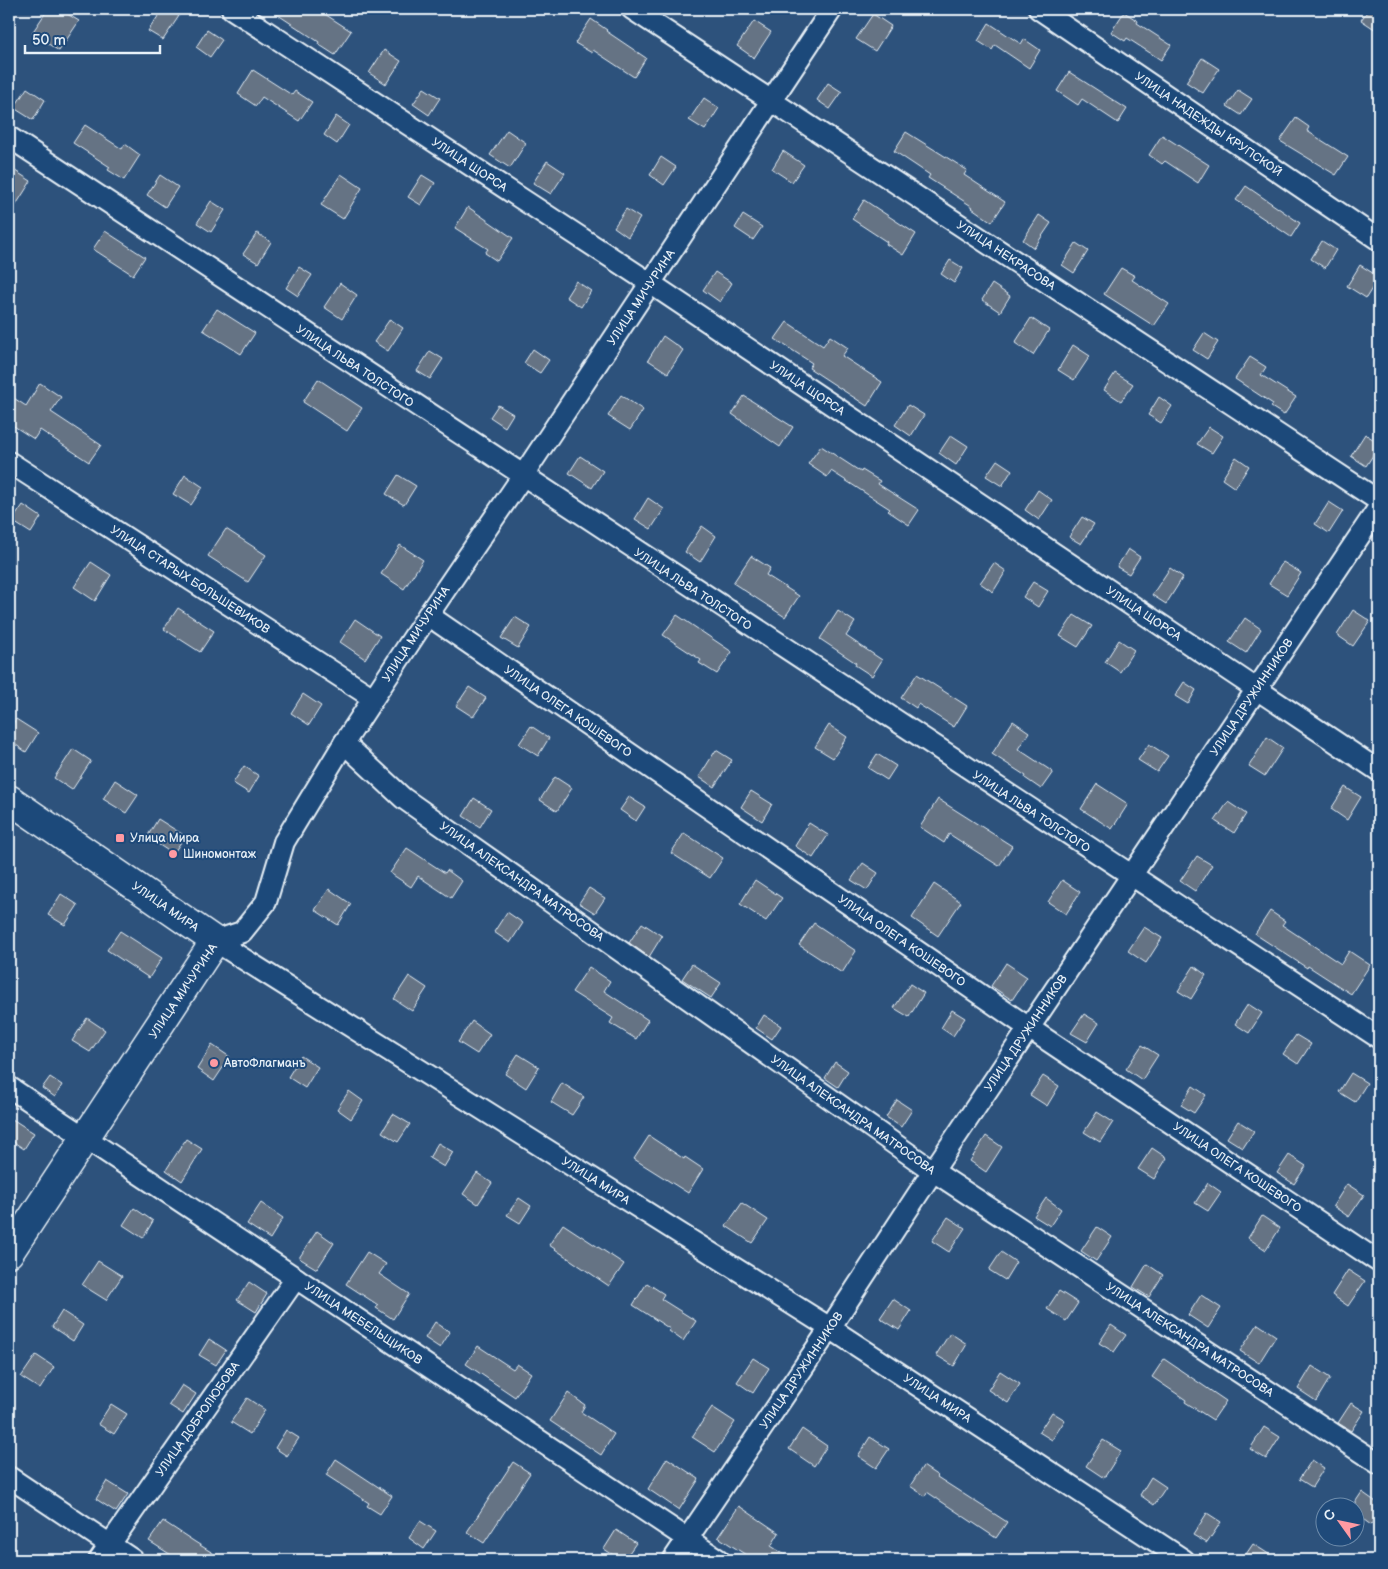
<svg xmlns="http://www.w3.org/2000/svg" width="1388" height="1569" font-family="'Balsamiq Sans',sans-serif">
<rect width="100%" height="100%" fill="#2d527c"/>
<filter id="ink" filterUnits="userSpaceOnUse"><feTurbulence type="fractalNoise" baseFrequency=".02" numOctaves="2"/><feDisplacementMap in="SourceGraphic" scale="10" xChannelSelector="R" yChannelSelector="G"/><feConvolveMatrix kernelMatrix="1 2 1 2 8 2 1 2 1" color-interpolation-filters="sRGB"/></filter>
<g filter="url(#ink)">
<path fill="#657384" stroke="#e8f1f8" d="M48,9H59L79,21L59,51L32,33Z
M163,9H168L179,16L163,40L148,31Z
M269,9H317L351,31L335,55L318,44L319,42Z
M1369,9H1379V32L1361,20Z
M1124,12L1138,21L1137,23L1171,45L1161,60L1127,38L1125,41L1111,32Z
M873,14L891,26L875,51L856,39Z
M591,19L607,30L606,31L646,58L634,77L593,50L592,53L575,43Z
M754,21L771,32L754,58L737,46Z
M989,23L1021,44L1024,39L1040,50L1029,68L995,45L992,50L978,41Z
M207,30L222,40L210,57L196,47Z
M384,50L401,61L386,84L369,73Z
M1202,58L1219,69L1203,93L1186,82Z
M253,70L292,95L295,91L312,102L299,121L262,97L256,106L238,94Z
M1069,72L1127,109L1118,123L1082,99L1078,105L1057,91Z
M828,83L842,92L830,109L817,100Z
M27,88L45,100L33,120L14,108Z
M424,88L440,98L429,115L413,104Z
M1238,90L1252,99L1241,115L1227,106Z
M704,98L719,108L705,130L689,120Z
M336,116L349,125L337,144L324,135Z
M1296,118L1309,127L1307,131L1348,157L1336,175L1280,141Z
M85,125L122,149L125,144L140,155L124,180L108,170L110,167L73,143Z
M507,130L526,143L510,168L490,155Z
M906,132L967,170L964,175L1005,202L992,222L972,208L973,207L928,178L930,175L894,151Z
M1162,135L1209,165L1198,183L1165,161L1162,164L1149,155Z
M783,151L804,165L792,182L772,169Z
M661,157L676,167L664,185L650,175Z
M547,161L565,173L551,194L533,183Z
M9,167L31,181L9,216Z
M341,174L362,188L343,219L321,205Z
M160,175L178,187L165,207L147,195Z
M422,175L435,183L421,205L408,197Z
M1246,186L1300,223L1291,237L1236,200Z
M864,200L916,234L903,255L886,244L887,242L852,219Z
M211,201L225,210L211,232L197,223Z
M468,207L513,238L497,261L485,253L488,249L455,228Z
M626,209L640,218L628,237L614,227Z
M743,215L762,227L753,240L735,228Z
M1039,215L1051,223L1034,248L1023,240Z
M105,231L145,257L133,275L93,249Z
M257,233L271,242L258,263L243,254Z
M1322,241L1336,250L1325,268L1311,259Z
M1076,243L1088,251L1074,273L1062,265Z
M950,260L963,268L954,283L941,274Z
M1360,265L1379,277L1366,298L1347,286Z
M299,267L312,275L298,296L286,288Z
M1121,268L1135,276L1132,280L1169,304L1154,326L1104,294Z
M715,272L732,283L720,302L703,290Z
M576,281L591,291L581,307L566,297Z
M340,283L357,295L342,319L324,307Z
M992,284L1010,296L1000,312L982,300Z
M217,309L255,333L241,354L203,330Z
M1031,318L1049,330L1033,355L1015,343Z
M390,319L403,328L388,351L374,342Z
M787,322L823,346L830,336L848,348L842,356L882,382L867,406L809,368L812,363L775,339Z
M1204,333L1218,342L1207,359L1193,350Z
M663,336L683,350L668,373L648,360Z
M1073,345L1090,356L1074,380L1058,370Z
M533,349L549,360L540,373L524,363Z
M430,351L443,359L430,379L417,371Z
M1250,357L1266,367L1261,375L1296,397L1284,415L1271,407L1273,404L1235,379Z
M1115,373L1133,384L1121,401L1104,390Z
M318,379L362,408L347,431L303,402Z
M40,383L61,397L51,412L101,445L89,462L40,430L34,439L9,423V395L26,406Z
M621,395L643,410L630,430L608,416Z
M744,396L793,427L780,447L732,414Z
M1159,397L1172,406L1161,423L1148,415Z
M498,405L513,414L505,427L490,417Z
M908,405L924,415L911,436L895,425Z
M1209,427L1223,436L1212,453L1197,444Z
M1365,434L1379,443V446L1366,466L1351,456Z
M951,435L968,446L956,465L939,453Z
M821,446L861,472L862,470L880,481L878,484L919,510L909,525L888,511L890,509L831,471L827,477L808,464Z
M580,456L603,471L592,488L569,473Z
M1236,457L1249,466L1235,488L1222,479Z
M997,460L1012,470L1002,486L986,476Z
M185,475L203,487L191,505L173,494Z
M398,475L416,486L404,505L386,494Z
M1038,490L1052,500L1039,520L1025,510Z
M648,498L664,509L651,529L635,519Z
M1329,502L1343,511L1329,533L1315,524Z
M23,505L41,517L31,533L12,521Z
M1082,517L1094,524L1081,544L1069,537Z
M702,526L716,536L700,562L685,552Z
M226,529L266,555L248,582L208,556Z
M400,545L423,560L404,589L381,574Z
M1128,549L1140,557L1129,574L1117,567Z
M751,556L770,568L766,575L799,596L785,617L733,583Z
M91,562L111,575L95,601L74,587Z
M1283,562L1301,573L1287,595L1269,584Z
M994,563L1006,571L993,592L980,583Z
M1170,568L1183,577L1166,604L1152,595Z
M1033,582L1048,591L1038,607L1023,597Z
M178,608L214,631L200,652L164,629Z
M1353,610L1370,621L1353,646L1337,635Z
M838,611L855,622L846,636L882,660L872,676L855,665L856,663L820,639Z
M677,615L732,652L717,674L699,663L701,660L663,635Z
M1074,615L1092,626L1078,647L1060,636Z
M515,617L531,627L518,648L501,638Z
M1245,618L1261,629L1246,653L1229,642Z
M355,619L380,636L365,659L340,642Z
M1119,640L1134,650L1120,672L1105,662Z
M917,674L967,706L954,727L918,704L916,708L901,698Z
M1184,682L1196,690L1188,704L1175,696Z
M469,687L486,698L473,717L456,706Z
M303,694L321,706L309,725L291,713Z
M16,719L38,733L26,752L9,740V730Z
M1013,721L1029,732L1018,749L1053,772L1041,789L1025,778L1026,776L992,754Z
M829,725L847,737L833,758L815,747Z
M531,726L549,738L538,756L519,744Z
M1267,737L1283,748L1265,776L1249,766Z
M1149,744L1168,756L1157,772L1138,760Z
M73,749L91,761L72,790L54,778Z
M716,750L732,760L714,787L699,777Z
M877,754L896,766L887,780L868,768Z
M244,766L259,776L249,793L233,783Z
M555,777L572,788L557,811L540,800Z
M115,780L138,795L126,813L103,799Z
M1097,784L1128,804L1112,829L1081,809Z
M1345,787L1361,797L1347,820L1331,809Z
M751,791L772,804L762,821L741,807Z
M629,797L645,807L636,821L620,810Z
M474,798L491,809L480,827L463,816Z
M938,799L1012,846L999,866L949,834L944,843L920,827Z
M1228,802L1246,814L1234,833L1215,821Z
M158,819L185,836L173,854L147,837Z
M809,823L828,835L813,858L795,846Z
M684,833L723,858L710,878L671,853Z
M407,848L445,873L447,870L462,881L451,898L418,876L411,887L390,873Z
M1197,856L1212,865L1195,891L1180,881Z
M863,863L878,873L867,890L851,880Z
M755,880L782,898L766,921L740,904Z
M1062,880L1080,892L1066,914L1048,902Z
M934,884L961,902L938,936L912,918Z
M589,888L605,898L595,913L579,903Z
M329,889L351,904L338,925L315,910Z
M61,894L78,905L65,925L48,915Z
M1270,911L1285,921L1282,925L1341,964L1349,951L1370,965L1351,994L1308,966L1307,968L1255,934Z
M507,912L523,923L510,943L494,932Z
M642,923L662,936L649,957L629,943Z
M814,923L856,951L842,973L799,945Z
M1144,927L1162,938L1146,963L1128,951Z
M120,931L162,958L149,978L107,950Z
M1006,963L1027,977L1012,1000L991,986Z
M692,964L721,983L711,998L682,979Z
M1194,966L1206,975L1191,999L1178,991Z
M589,967L610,981L604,991L648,1020L636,1039L610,1023L613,1018L572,992Z
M409,976L427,988L412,1011L394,999Z
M910,984L924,993L909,1017L894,1008Z
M1248,1004L1262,1013L1249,1033L1235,1024Z
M952,1010L965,1018L953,1036L941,1028Z
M1084,1014L1099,1023L1087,1042L1071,1033Z
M764,1015L781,1026L772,1039L756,1028Z
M87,1018L105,1030L90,1052L72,1041Z
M472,1021L490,1034L477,1054L458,1042Z
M1296,1035L1311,1044L1298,1064L1283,1054Z
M212,1045L230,1057L214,1081L197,1069Z
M1142,1045L1158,1055L1142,1080L1126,1069Z
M518,1054L539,1067L526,1088L505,1074Z
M301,1056L318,1067L305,1088L288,1077Z
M835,1062L848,1071L838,1087L825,1078Z
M1351,1073L1367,1083L1355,1102L1339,1092Z
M1043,1076L1059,1086L1047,1106L1030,1095Z
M50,1077L62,1085L55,1097L42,1088Z
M562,1083L584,1097L572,1115L551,1102Z
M1193,1086L1206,1095L1194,1113L1181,1105Z
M349,1091L363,1101L351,1119L337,1109Z
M897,1100L912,1110L901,1127L886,1117Z
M1097,1112L1113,1122L1100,1142L1084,1132Z
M393,1114L410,1124L398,1142L382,1132Z
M9,1117L34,1133L24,1149L9,1139Z
M1238,1121L1254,1131L1243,1148L1227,1138Z
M649,1136L684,1159L685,1157L703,1169L688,1193L634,1159Z
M986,1136L1002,1147L986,1172L970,1161Z
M186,1139L202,1149L182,1181L166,1170Z
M438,1143L453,1152L444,1167L429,1158Z
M1152,1148L1167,1158L1154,1179L1138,1169Z
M1289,1155L1306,1166L1294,1184L1277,1173Z
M477,1173L492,1183L478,1204L463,1194Z
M1208,1183L1221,1192L1208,1211L1195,1203Z
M1347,1184L1364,1195L1349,1217L1333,1206Z
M519,1198L531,1206L520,1223L507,1215Z
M1046,1198L1061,1209L1050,1226L1034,1216Z
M261,1203L283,1218L270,1239L247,1224Z
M742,1203L768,1220L752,1243L726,1226Z
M134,1208L153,1221L143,1238L123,1225Z
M1262,1216L1280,1228L1266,1250L1248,1238Z
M948,1217L965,1228L949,1252L932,1241Z
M563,1224L624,1264L609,1286L549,1245Z
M1097,1227L1112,1237L1096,1261L1081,1251Z
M317,1231L334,1243L317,1269L299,1258Z
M367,1252L386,1264L379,1274L409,1294L393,1319L376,1308L378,1305L346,1284Z
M1001,1252L1016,1262L1005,1280L989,1270Z
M98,1261L122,1276L106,1300L82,1285Z
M1147,1264L1163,1275L1149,1297L1133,1287Z
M1348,1270L1365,1281L1348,1306L1332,1295Z
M249,1282L267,1294L256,1312L237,1300Z
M647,1283L664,1294L661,1299L696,1321L683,1341L669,1331L670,1329L633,1305Z
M1059,1291L1078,1303L1066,1321L1047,1309Z
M1201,1295L1221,1308L1208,1328L1188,1315Z
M893,1299L911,1311L899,1330L880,1318Z
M62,1311L83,1325L73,1341L52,1327Z
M435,1322L450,1332L440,1348L425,1338Z
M1258,1324L1276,1336L1259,1363L1240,1351Z
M1111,1325L1126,1335L1114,1352L1099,1343Z
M950,1333L967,1344L954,1366L936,1355Z
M209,1339L226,1350L216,1365L199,1355Z
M478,1346L513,1369L517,1364L531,1373L515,1397L466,1364Z
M36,1355L54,1367L40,1389L21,1377Z
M753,1358L769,1368L753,1393L737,1382Z
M1164,1359L1226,1401L1213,1420L1185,1402L1186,1400L1152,1377Z
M1312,1366L1330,1378L1316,1401L1298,1389Z
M1000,1371L1020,1384L1008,1403L988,1390Z
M182,1385L196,1394L183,1414L169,1405Z
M568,1393L585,1405L581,1412L614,1434L601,1455L550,1421Z
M247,1398L265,1410L250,1434L231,1422Z
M1351,1403L1364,1411L1351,1431L1338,1423Z
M111,1404L127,1414L114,1434L98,1424Z
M712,1407L735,1422L715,1452L692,1437Z
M1052,1412L1065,1420L1052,1440L1039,1432Z
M1264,1427L1280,1437L1266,1459L1250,1449Z
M802,1429L827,1446L814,1466L789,1449Z
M286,1430L299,1438L287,1456L275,1448Z
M870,1437L889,1449L876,1468L858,1456Z
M1103,1440L1121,1451L1104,1478L1086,1466Z
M667,1458L699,1479L679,1510L648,1489Z
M336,1459L392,1496L380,1514L367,1506L369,1503L326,1475Z
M1312,1460L1324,1468L1312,1487L1299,1479Z
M513,1462L530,1473L484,1543L467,1532Z
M923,1466L938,1476L937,1477L1007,1522L996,1538L927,1492L925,1496L910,1486Z
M1151,1477L1166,1487L1154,1505L1140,1495Z
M107,1481L128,1494L116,1512L96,1499Z
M1362,1492L1379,1504V1512L1371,1525L1356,1514V1501Z
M739,1506L779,1533L771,1546L793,1560H754L718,1537Z
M1207,1513L1221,1522L1207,1543L1193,1535Z
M163,1521L195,1542L224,1560H179L149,1541Z
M420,1521L436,1531L424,1549L409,1538Z
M616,1530L636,1543L624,1560H621L604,1549Z
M1253,1544L1278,1560H1242Z"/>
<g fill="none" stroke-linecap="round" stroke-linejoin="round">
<defs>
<g id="street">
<path id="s1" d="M232,9L650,283L1379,771"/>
<path id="s2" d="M632,9L1379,501"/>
<path id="s3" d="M1039,9L1379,240"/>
<path id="s4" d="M9,137C465,439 921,741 1379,1038"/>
<path id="s5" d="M9,462L373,698"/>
<path id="s6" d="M428,615L1029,1028L1379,1262"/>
<path id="s7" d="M344,743L403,798L933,1171L1379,1464"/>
<path id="s8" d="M215,941L830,1328L1184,1560"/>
<path id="s9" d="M215,941L242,932L266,902L284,842L344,743L428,615L522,477L832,9"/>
<path id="s10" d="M9,1087L719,1560"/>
<path d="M9,1477L133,1560"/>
<path id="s11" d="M99,1560L296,1278"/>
<path id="s12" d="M673,1560L830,1328L933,1171L1379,507"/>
</g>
<g id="secondary">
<path id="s13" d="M9,799L215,941L9,1253"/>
</g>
</defs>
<use href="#street" stroke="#e8f1f8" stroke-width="24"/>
<use href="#secondary" stroke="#e8f1f8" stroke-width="31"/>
<use href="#street" stroke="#1f4a7a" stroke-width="20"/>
<use href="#secondary" stroke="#1f4a7a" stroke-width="28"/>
</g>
</g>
<g fill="#ff9aa2" stroke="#1f4a7a" stroke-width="2">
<rect x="115" y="833" width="10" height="10" rx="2.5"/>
<circle cx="173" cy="854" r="5"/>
<circle cx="214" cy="1063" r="5"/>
</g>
<g text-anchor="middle" stroke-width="4" stroke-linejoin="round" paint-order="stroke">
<g font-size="12" fill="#e8f1f8" stroke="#1f4a7a">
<text dy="4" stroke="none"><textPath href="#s3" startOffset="205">УЛИЦА НАДЕЖДЫ КРУПСКОЙ</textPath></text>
<text dy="4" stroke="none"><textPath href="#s1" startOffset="284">УЛИЦА ЩОРСА</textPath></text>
<text dy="4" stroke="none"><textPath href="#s2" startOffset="448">УЛИЦА НЕКРАСОВА</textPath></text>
<text dy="4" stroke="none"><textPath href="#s9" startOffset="781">УЛИЦА МИЧУРИНА</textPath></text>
<text dy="4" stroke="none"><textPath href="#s4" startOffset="415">УЛИЦА ЛЬВА ТОЛСТОГО</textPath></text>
<text dy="4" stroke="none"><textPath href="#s1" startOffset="689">УЛИЦА ЩОРСА</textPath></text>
<text dy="4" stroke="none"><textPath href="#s5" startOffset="216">УЛИЦА СТАРЫХ БОЛЬШЕВИКОВ</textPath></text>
<text dy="4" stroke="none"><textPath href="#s4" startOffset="820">УЛИЦА ЛЬВА ТОЛСТОГО</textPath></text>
<text dy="4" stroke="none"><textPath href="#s1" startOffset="1094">УЛИЦА ЩОРСА</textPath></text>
<text dy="4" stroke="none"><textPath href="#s9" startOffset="376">УЛИЦА МИЧУРИНА</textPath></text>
<text dy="4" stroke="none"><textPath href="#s12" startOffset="1039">УЛИЦА ДРУЖИННИКОВ</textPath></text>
<text dy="4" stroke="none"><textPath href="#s6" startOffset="170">УЛИЦА ОЛЕГА КОШЕВОГО</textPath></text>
<text dy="4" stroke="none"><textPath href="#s4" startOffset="1225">УЛИЦА ЛЬВА ТОЛСТОГО</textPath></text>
<text dy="4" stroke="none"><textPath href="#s7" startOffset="226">УЛИЦА АЛЕКСАНДРА МАТРОСОВА</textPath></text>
<text dy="4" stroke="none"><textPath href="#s13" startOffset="190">УЛИЦА МИРА</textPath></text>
<text dy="4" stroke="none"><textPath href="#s6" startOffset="575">УЛИЦА ОЛЕГА КОШЕВОГО</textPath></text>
<text transform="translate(183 991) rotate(-56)" y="4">УЛИЦА МИЧУРИНА</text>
<text dy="4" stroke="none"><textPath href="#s12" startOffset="634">УЛИЦА ДРУЖИННИКОВ</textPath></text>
<text dy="4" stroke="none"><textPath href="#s7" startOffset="631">УЛИЦА АЛЕКСАНДРА МАТРОСОВА</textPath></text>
<text dy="4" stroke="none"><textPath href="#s6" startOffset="980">УЛИЦА ОЛЕГА КОШЕВОГО</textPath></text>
<text dy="4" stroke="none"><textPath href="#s8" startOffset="450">УЛИЦА МИРА</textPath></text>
<text dy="4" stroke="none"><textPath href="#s10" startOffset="426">УЛИЦА МЕБЕЛЬЩИКОВ</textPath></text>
<text dy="4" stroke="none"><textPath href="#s7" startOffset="1036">УЛИЦА АЛЕКСАНДРА МАТРОСОВА</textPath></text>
<text dy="4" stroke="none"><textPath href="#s12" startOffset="229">УЛИЦА ДРУЖИННИКОВ</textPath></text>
<text dy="4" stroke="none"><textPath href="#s8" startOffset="855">УЛИЦА МИРА</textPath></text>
<text dy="4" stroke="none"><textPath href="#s11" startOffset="172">УЛИЦА ДОБРОЛЮБОВА</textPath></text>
</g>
<g font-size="12" fill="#e8f1f8" stroke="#1f4a7a" text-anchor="start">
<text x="130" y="842">Улица Мира</text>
<text x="183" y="858">Шиномонтаж</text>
<text x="224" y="1067">АвтоФлагманъ</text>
</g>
</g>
<rect width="1388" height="1569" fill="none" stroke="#1f4a7a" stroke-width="30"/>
<rect x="15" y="15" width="1358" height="1539" fill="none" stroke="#e8f1f8" stroke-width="2" filter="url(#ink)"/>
<g transform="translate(1340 1522) rotate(303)"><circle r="24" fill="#1f4a7a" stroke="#6f8dac"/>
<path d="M0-4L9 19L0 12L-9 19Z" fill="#ff9aa2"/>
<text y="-8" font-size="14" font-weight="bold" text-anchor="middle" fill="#e8f1f8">С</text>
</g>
<path d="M25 45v8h135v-8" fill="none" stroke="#e8f1f8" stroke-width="2.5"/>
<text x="32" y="45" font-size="15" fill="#e8f1f8" stroke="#1f4a7a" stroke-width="4" paint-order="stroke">50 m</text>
</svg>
